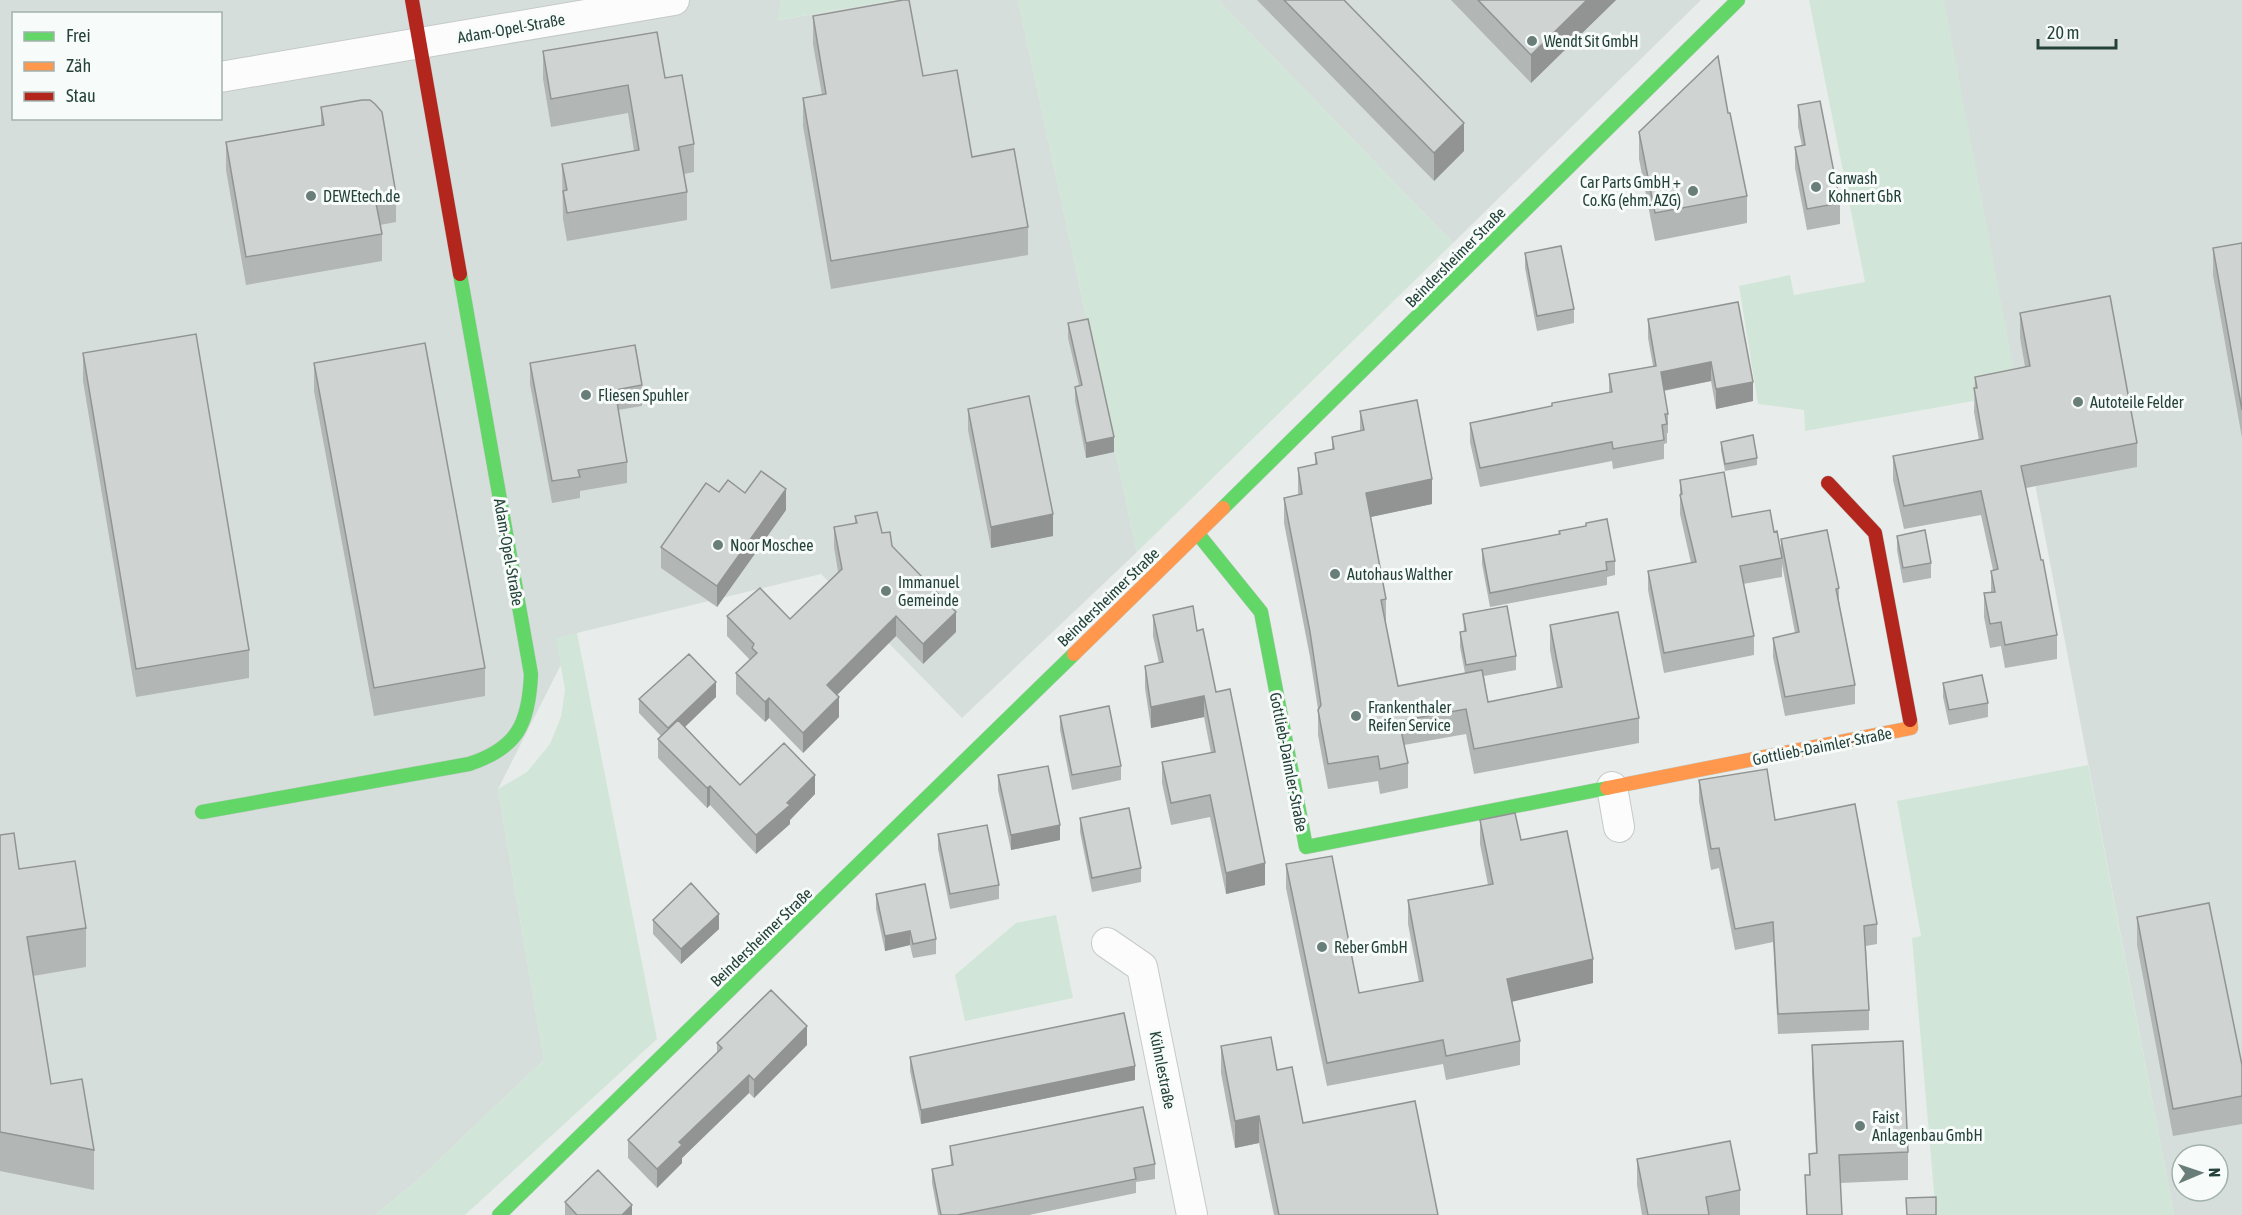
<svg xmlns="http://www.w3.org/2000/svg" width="2242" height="1215" font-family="'Asap Condensed',sans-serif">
<rect width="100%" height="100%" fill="#e8edeb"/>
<path fill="#d6dedb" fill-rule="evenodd" d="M0,0H781L779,20L896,0H1018L1137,552L962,718L821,574L577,633L498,789L544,1060L419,1179L375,1215H0ZM14,14H220V118H14Z
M1218,0H1701L1453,243Z
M1943,0H2242V1215H2174ZM2182,1155H2218V1191H2182Z"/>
<path fill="#d1e6d8" d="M781,0H896L778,20Z
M1018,0H1218L1453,243L1137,552Z
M1809,0H1944L2018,393L1805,431L1804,410L1758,404L1739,286L1790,275L1794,295L1865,282Z
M577,633L657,1039L465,1215H375L419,1179L544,1060L498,789L527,772L550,744L561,717L565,690L556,638Z
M2088,765L2174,1215H1936L1912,938L1921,936L1897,801Z
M1056,915L1073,998L965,1021L955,975L1016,923Z"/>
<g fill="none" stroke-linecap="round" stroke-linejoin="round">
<defs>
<path id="street" d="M220,77L674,0
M1612,787L1619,827
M1107,943L1142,967L1192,1215"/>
<path id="fast" d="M1223,508L1738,0
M1198,534L1261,612L1306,847L1607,788
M202,812L469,764C518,748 529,723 531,674L460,274
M499,1215L1074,654"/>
<path id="slow" d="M1074,654L1223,508
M1607,788L1911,728L1910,720"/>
<path id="jam" d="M412,0L460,274
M1828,483L1875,533L1910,720"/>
</defs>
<use href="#street" stroke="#c5cac8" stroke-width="32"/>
<use href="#fast" stroke="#c3cbc8" stroke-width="15"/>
<use href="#slow" stroke="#c3cbc8" stroke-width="15"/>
<use href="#jam" stroke="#c3cbc8" stroke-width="15"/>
<use href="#street" stroke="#fcfcfc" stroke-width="30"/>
<use href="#fast" stroke="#63d668" stroke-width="14"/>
<use href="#slow" stroke="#ff974d" stroke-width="14"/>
<use href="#jam" stroke="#b3261e" stroke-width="14"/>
</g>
<path fill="#b2b6b5" d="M1257,0H1344L1464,151L1434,181Z
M1451,0H1616L1531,83Z
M813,16L923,76L972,157L1028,227V255L831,289L803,126V98L822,95L813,44Z
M543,51L665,78L694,144V172L684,174L687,192V220L567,241L563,219L562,164L634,151L628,113L551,127L543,79Z
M1798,105L1840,203V224L1807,230L1795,168V147L1802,146L1798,127Z
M321,107L396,194V222L380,225L382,234V261L246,285L226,170V142L321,125Z
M1728,113L1747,196V223L1655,241L1639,159V132Z
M2242,243V438L2213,275V248Z
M1525,253L1574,309V323L1537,331L1525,268Z
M1738,302L1753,401L1716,409L1711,381L1664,391L1668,414V433H1667V443L1664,444V459L1613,469L1612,461L1480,487L1470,442V423L1552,406V403L1609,393V374L1653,366L1648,338V319Z
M2020,313L2137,443V467L2026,488L2057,635V659L2005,668L2001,646L1990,648L1984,617V593L1991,592V571L1993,570L1981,515L1904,529L1893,480V456L1979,440L1974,412L1975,377L2025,367L2020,337Z
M1068,323L1114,452L1086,458L1075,401V387L1079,385L1068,338Z
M83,353L249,650V678L136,697L83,381Z
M314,363L485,668V696L374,716L314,391Z
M530,363L642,385V406L618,410L627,462V483L580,491V498L552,503L530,384Z
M968,409L1053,536L991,548L968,430Z
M1360,411L1432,504L1371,517L1386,599V624L1398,686L1465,673L1460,647V632L1464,631L1463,614L1516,656V670L1484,676L1488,702L1557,688L1550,650V625L1639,718V743L1474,774L1466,734L1404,745L1408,763V788L1380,794L1378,781L1328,789L1318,735V709L1310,657L1284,523V498L1298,495V468L1315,465V453L1332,449V437L1360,431Z
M1721,442L1757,458V465L1725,471L1721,450Z
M1680,480L1732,517L1774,532L1781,552V539L1839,588V601L1855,685V704L1785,716L1773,657V638L1795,633L1782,564V577L1743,584L1754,636V655L1664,673L1648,590V571L1691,563L1680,514Z
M719,492L745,493L786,510L717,607L661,568V547Z
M855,516L882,533L956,632L923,664L896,636L837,695L839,717L803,753L769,718L765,722L736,694V673L750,660L727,636V616L790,619L838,572L834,547V527L855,524Z
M1586,523L1615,561V575L1607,577V585L1490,607L1482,564V549L1559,534V531L1586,526Z
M1897,536L1931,563V578L1903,583L1897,550Z
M1153,615L1197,631L1216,692L1265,885L1226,894L1210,817L1171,825L1162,783V762L1211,753L1204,717L1151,728L1145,688V666L1159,663L1153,636Z
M1943,683L1988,703V717L1949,725L1943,697Z
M716,697L685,727L740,785L815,794L790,820V824L756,854L710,805L707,808L658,758V739L661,736L639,713V699Z
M1060,716L1121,766V780L1072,790L1060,730Z
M998,775L1060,840L1011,850L998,790Z
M1699,780L1775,820L1877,924V944L1866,946L1869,1010V1030L1778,1034L1773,942L1735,950L1719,868L1711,870L1699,801Z
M1080,818L1141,868V882L1092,892L1080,832Z
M1480,820L1521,840L1593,983L1512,1001L1520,1041V1065L1446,1080L1443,1064L1327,1086L1286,888V864L1359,993L1419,982L1408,924V900L1488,885L1480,844Z
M938,834L999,885V899L950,909L938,849Z
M0,835L19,869L86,928V967L33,976L51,1084L94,1150V1190L0,1171Z
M876,894L936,939V954L913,958L910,945L885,951L876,909Z
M2137,917L2242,1065V1124L2173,1136L2137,945Z
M653,920L719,929L681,964L653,934Z
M717,1043L807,1045L754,1098L749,1093L682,1158V1163L657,1188L628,1158V1140L717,1053Z
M1812,1045L1908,1152V1180L1840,1183L1842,1215H1806L1805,1175H1809V1154L1816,1153L1812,1073Z
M1221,1046L1277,1070L1303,1123L1438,1215H1274L1259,1143L1235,1148L1221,1073Z
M910,1057L1135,1080L921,1124L910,1071Z
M950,1146L1155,1164V1179L1136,1182V1193L1029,1215H938L932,1183V1169L951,1165Z
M1637,1159L1740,1190V1215H1642L1637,1185Z
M565,1202L632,1215H565Z"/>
<path fill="#919493" d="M1587,0H1616L1531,83V55Z
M1464,123V151L1434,181V153Z
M1711,362V381L1661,391V372Z
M1753,382V401L1716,409V389Z
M1114,437V452L1086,458V443Z
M1432,479V504L1366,518V493Z
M786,489V510L717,607V586Z
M1053,514V536L991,548V527Z
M956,612V632L923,664V644Z
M896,616V636L827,705V685Z
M716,682V697L668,743V728Z
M1204,696V717L1151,728V707Z
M839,697V717L803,753V733Z
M769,698V718L765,722V702Z
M815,775V794L790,820V824L756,854V835Z
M710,786V805L707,808V788Z
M1060,825V840L1011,850V835Z
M1265,863V885L1226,894V873Z
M719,914V929L681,964V949Z
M910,931V945L885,951V936Z
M1593,959V983L1507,1003V979Z
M807,1026V1045L754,1098V1080Z
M1135,1066V1080L921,1124V1110Z
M749,1075V1093L682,1158V1163L657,1188V1169L679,1142Z
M1259,1116V1143L1235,1148V1121Z
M632,1205V1215H622Z"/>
<path fill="#cfd4d2" stroke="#919493" stroke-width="1.5" d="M903,0H909L923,76L957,70L972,157L1014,149L1028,227L831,261L803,98L826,94L813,16Z
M1284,0H1344L1464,123L1434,153Z
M1478,0H1587L1531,55Z
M657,32L665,78L682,75L694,144L679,147L687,192L567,213L563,191L567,190L562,164L639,150L628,85L551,99L543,51Z
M1718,56L1728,113H1730L1747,196L1655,213L1639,132Z
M362,100H370L375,104L382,112L396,194L375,198L382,234L246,257L226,142L324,125L321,107Z
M1820,101L1840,203L1807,209L1795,147L1805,145L1798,105Z
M2242,243V410L2213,248Z
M1561,246L1574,309L1537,316L1525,253Z
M2110,296L2137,443L2021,466L2041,560H2043L2057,635L2005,645L2001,622L1990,624L1984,593L1995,592L1991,571L1998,569L1981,491L1904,506L1893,456L1983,439L1974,388H1977L1975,377L2030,366L2020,313Z
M1738,302L1753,382L1716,389L1711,362L1661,372L1668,414H1665L1667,424L1662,425L1664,440L1613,449L1612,442L1480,468L1470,423L1552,406V403L1612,392L1609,374L1656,366L1648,319Z
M1088,319L1114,437L1086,443L1075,387L1082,385L1068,323Z
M196,334L249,650L136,669L83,353Z
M425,343L485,668L374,688L314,363Z
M635,345L642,385L615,390L627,462L578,470L580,477L552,481L530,363Z
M1029,396L1053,514L991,527L968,409Z
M1417,400L1432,479L1366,493L1386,599L1381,600L1398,686L1482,670L1488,702L1562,687L1550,625L1618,612L1639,718L1474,749L1466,709L1399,721L1408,763L1380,769L1378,756L1328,764L1318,710L1321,705L1310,632L1284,498L1302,494L1298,468L1317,464L1315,453L1334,449L1332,437L1364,430L1360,411Z
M1753,435L1757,458L1725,464L1721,442Z
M761,471L786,489L717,586L661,547L706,483L719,492L728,480L745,493Z
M1724,472L1732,517L1770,510L1774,532L1777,531L1782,558L1740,566L1754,636L1664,653L1648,571L1696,562L1680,495L1682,494L1680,480Z
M877,512L882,533L890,532L892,546L956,612L923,644L896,616L827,685L839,697L803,733L769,698L765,702L736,673L757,653L752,648L754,644L727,616L760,588L790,619L842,569L834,527L857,523L855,516Z
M1607,519L1615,561L1606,562L1607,570L1490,593L1482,549L1560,534L1559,531L1586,526V523Z
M1827,530L1839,588L1836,589L1855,685L1785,697L1773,638L1799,632L1781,539Z
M1925,530L1931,563L1903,568L1897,536Z
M1193,606L1197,631L1203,629L1216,692L1230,689L1265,863L1226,873L1210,795L1171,803L1162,762L1215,752L1204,696L1151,707L1145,666L1163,662L1153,615Z
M1507,606L1516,656L1466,665L1460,632L1466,631L1463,614Z
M689,654L716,682L668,728L639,699Z
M1982,675L1988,703L1949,710L1943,683Z
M1109,706L1121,766L1072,775L1060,716Z
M678,720L740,785L784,743L815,775L787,803L790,805L756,835L710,786L707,788L658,739Z
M1048,766L1060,825L1011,835L998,775Z
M1767,769L1775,820L1855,804L1877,924L1864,926L1869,1010L1778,1014L1773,922L1735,929L1719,848L1711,849L1699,780Z
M1129,808L1141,868L1092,878L1080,818Z
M1515,813L1521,840L1567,831L1593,959L1507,979L1520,1041L1446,1056L1443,1040L1327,1063L1286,864L1332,856L1359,993L1423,981L1408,900L1493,884L1480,820Z
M987,825L999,885L950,894L938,834Z
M14,833L19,869L75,861L86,928L27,937L51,1084L82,1079L94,1150L0,1132V835Z
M691,883L719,914L681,949L653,920Z
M925,884L936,939L913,944L910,931L885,936L876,894Z
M2209,903L2242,1065V1096L2173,1109L2137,917Z
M771,990L807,1026L754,1080L749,1075L679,1142L682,1145L657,1169L628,1140L722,1048L717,1043Z
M1124,1013L1135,1066L921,1110L910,1057Z
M1271,1037L1277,1070L1292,1067L1303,1123L1415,1101L1438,1215H1279L1259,1116L1235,1121L1221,1046Z
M1903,1041L1908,1152L1839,1155L1842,1215H1807L1805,1175H1810L1809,1154L1817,1153L1812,1045Z
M1143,1107L1155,1164L1134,1168L1136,1179L957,1215H941L932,1169L953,1165L950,1146Z
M1730,1141L1740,1190L1706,1197L1709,1215H1648L1637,1159Z
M598,1170L632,1205L622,1215H577L565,1202Z
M1936,1197V1215H1907L1906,1198Z"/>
<g fill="#697e78" stroke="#f7fbf9" stroke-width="2">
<circle cx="1532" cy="41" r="6"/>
<circle cx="1816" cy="187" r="6"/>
<circle cx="1693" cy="191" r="6"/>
<circle cx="311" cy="196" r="6"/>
<circle cx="586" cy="395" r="6"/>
<circle cx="2078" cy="402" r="6"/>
<circle cx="718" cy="545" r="6"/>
<circle cx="1335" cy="574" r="6"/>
<circle cx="886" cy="591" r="6"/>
<circle cx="1356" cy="716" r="6"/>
<circle cx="1322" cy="947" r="6"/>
<circle cx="1860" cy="1126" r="6"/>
</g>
<g text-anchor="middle" stroke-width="6" stroke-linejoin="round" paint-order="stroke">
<g font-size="16" fill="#24423a" stroke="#f7fbf9">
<text transform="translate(511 28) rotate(-10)" y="6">Adam-Opel-Straße</text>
<text transform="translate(1455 257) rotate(-45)" y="6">Beindersheimer Straße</text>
<text transform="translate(509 552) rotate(80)" y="6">Adam-Opel-Straße</text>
<text transform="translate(1108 597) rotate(-44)" y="6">Beindersheimer Straße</text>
<text transform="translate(1822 746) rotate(-11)" y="6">Gottlieb-Daimler-Straße</text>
<text transform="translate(1289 762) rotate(79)" y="6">Gottlieb-Daimler-Straße</text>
<text transform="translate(761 937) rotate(-44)" y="6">Beindersheimer Straße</text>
<text transform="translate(1163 1070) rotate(79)" y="6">Kühnlestraße</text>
</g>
<g font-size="16" fill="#24423a" stroke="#f7fbf9" text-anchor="start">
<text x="1544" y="47">Wendt Sit GmbH</text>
<text x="1828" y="184">Carwash<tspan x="1828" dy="18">Kohnert GbR</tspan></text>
<text x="1681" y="188" text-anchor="end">Car Parts GmbH +<tspan x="1681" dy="18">Co.KG (ehm. AZG)</tspan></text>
<text x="323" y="202">DEWEtech.de</text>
<text x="598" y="401">Fliesen Spuhler</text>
<text x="2090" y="408">Autoteile Felder</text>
<text x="730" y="551">Noor Moschee</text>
<text x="1347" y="580">Autohaus Walther</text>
<text x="898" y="588">Immanuel<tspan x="898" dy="18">Gemeinde</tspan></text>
<text x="1368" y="713">Frankenthaler<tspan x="1368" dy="18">Reifen Service</tspan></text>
<text x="1334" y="953">Reber GmbH</text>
<text x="1872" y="1123">Faist<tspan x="1872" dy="18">Anlagenbau GmbH</tspan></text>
</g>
</g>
<rect x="12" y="12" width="210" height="108" fill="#f7fbf9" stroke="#a3b1ad" stroke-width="1.5"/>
<rect x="24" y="32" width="30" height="9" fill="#63d668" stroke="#a3b1ad" stroke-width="1.5"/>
<text x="66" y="42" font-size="18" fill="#24423a">Frei</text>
<rect x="24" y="62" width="30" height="9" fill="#ff974d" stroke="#a3b1ad" stroke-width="1.5"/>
<text x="66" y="72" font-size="18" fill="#24423a">Zäh</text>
<rect x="24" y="92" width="30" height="9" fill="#b3261e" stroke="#a3b1ad" stroke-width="1.5"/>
<text x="66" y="102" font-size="18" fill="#24423a">Stau</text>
<g transform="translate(2200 1173) rotate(88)"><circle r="28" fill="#f7fbf9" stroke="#a3b1ad" stroke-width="1.5"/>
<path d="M0-4.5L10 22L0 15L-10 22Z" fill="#697e78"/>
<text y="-9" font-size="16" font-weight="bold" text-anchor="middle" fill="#24423a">N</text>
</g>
<path d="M2038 39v9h78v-9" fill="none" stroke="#24423a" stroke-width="3"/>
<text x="2047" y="39" font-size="18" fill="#24423a" stroke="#f7fbf9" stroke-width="4.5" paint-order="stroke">20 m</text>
</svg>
